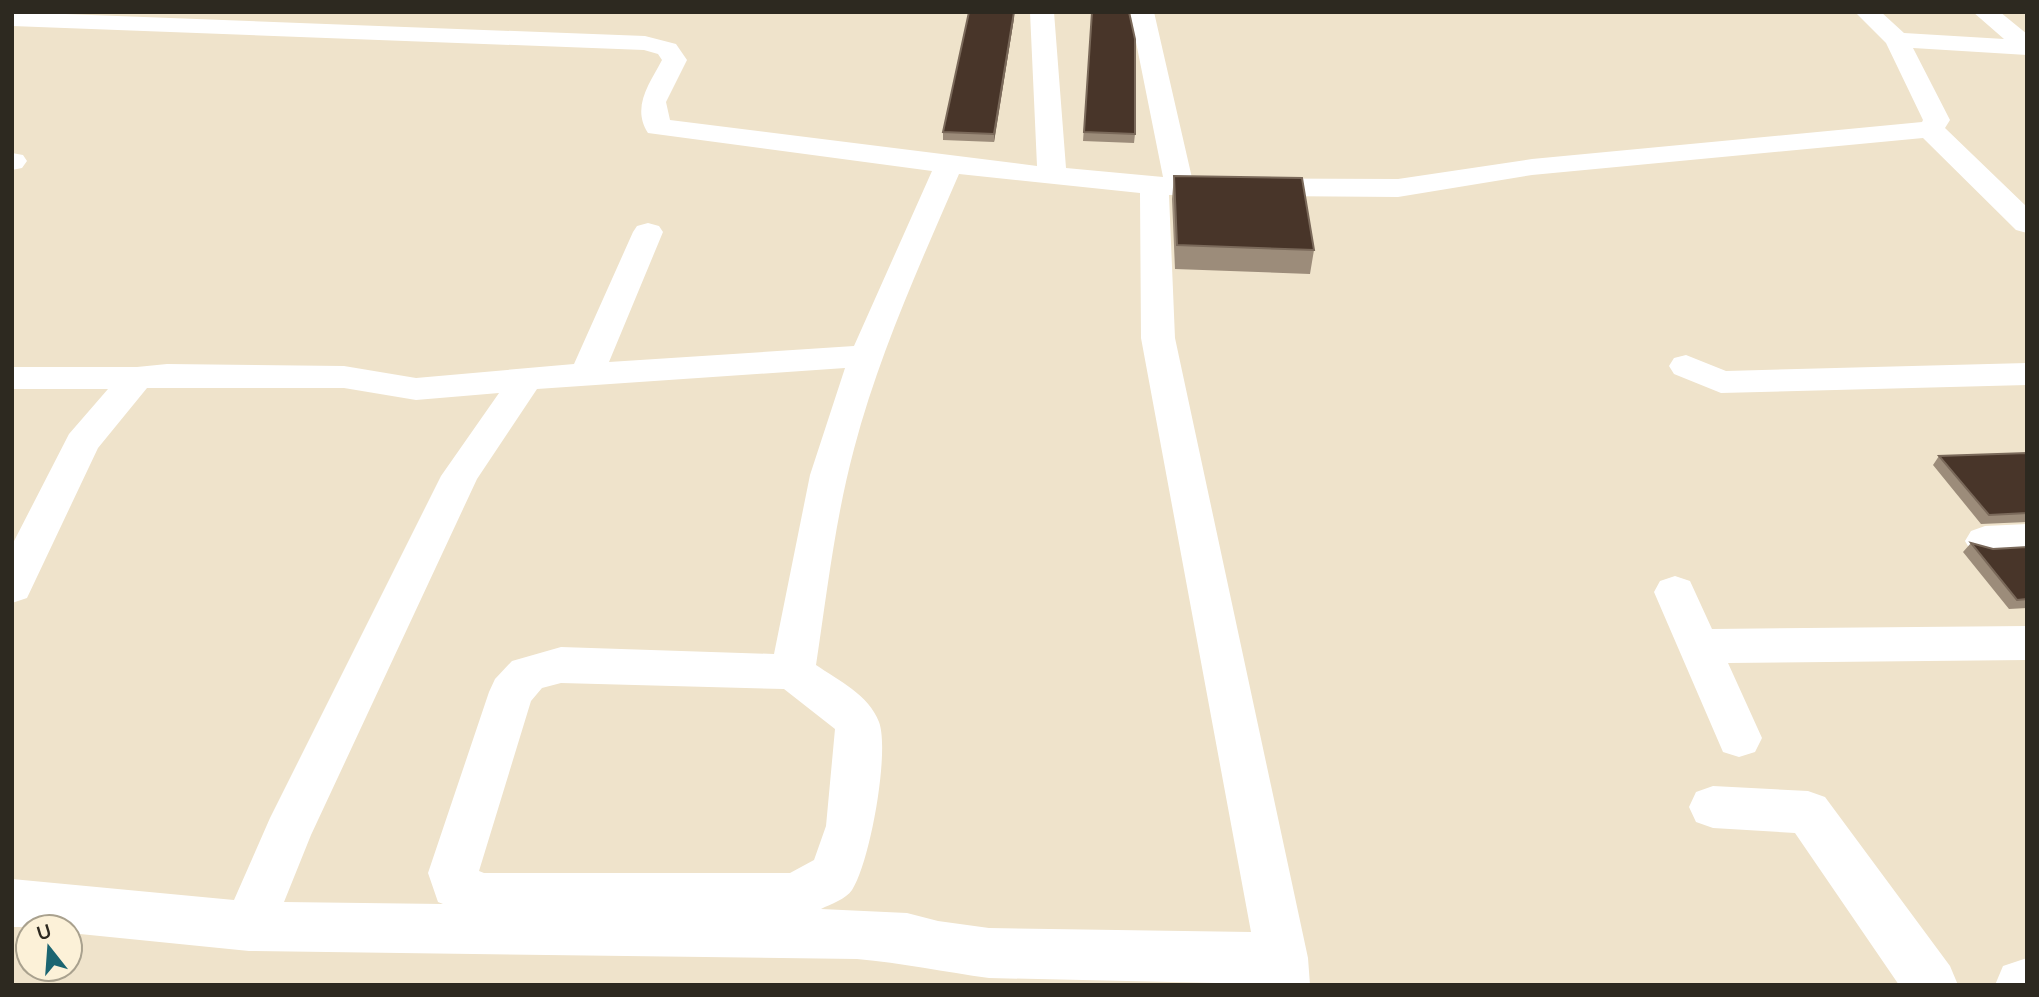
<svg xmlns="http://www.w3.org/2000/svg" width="2039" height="997" font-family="'Nunito Sans',sans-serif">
<rect width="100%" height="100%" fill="#efe3cb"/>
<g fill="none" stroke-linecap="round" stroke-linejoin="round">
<path fill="#fff" fill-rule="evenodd" d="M12,12L645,36L676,44L687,60L666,102L670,120L1037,166L1030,12H1054L1066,168L1163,177L1130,12H1154L1192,178L1398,179L1532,159L1922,122L1923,120L1886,43L1855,12H1881L1904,33L2004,39L1973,12H2000L2027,34V55L1913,48L1950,120L1945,128L2027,207V233L2016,230L1923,138L1532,175L1398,197L1169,195L1175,338L1308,958L1310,985L989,978C945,972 902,963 857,959L249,951L70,933V927H12V879L234,900L270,818L441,476L499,393L416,400L344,388H147L98,448L27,598L12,603V545L69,434L108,389H12V367H137L167,364L344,366L416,378L574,364L633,232L637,226L648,223L659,226L663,232L609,362L854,346L932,171L648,133C631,107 650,83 662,60L658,54L644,50L12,26ZM959,174L1140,193L1141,338L1251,932L989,928L938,921L907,913L821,909C831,904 846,899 852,890C870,863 890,751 879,722C869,695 838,680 816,665C827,593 835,520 854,449C879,354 920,264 959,174ZM845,368L810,475L774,654L561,647L512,661L495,679L489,692L428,873L438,902L443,904L284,902L311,835L477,479L537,389ZM561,683L784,689L835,729L826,826L814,860L790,873H484L479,871L531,701L542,688Z
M12,153L23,155L27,161L22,168L12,170Z
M1686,355L1726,371L2027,363V385L1721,393L1674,374L1669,366L1674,358Z
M2027,524V554L1985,556L1971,551L1965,541L1971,531L1985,526Z
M1675,576L1690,581L1712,629L2027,626V660L1728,663L1762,738L1755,752L1739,757L1723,752L1654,592L1660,581Z
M1713,786L1808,791L1825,797L1950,966L1958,985H1899L1795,833L1713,828L1696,822L1689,807L1696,792Z
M2027,958V985H1995L2003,966Z"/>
</g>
<path fill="#9c8c7a" d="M1092,12L1135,134L1134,143L1083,141Z
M1014,18L994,142L943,140V132Z
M1174,176L1314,250L1310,274L1175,269L1172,199Z
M2027,453V522L1981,524L1933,465L1939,456Z
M1971,543L1993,549L2027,547V608L2009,609L1963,552Z"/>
<path fill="#7a695a" d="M1014,12V18L994,142V134Z"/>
<path fill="#483529" stroke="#7a695a" stroke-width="2" d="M969,12H1014L994,134L943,132Z
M1092,12H1129L1135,39V134L1084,132Z
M1174,176L1302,178L1314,250L1177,245Z
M2027,453V513L1989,515L1939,456Z
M1971,543L1993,549L2027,547V599L2017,600Z"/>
<rect width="2039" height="997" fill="none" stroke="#2d2920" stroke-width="28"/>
<g transform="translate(49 948) rotate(343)"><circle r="33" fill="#fcf1d8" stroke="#a9a18e" stroke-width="2"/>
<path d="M0-5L12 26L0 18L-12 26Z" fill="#1b6571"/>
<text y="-10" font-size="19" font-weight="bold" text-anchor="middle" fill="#2d2920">U</text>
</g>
</svg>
